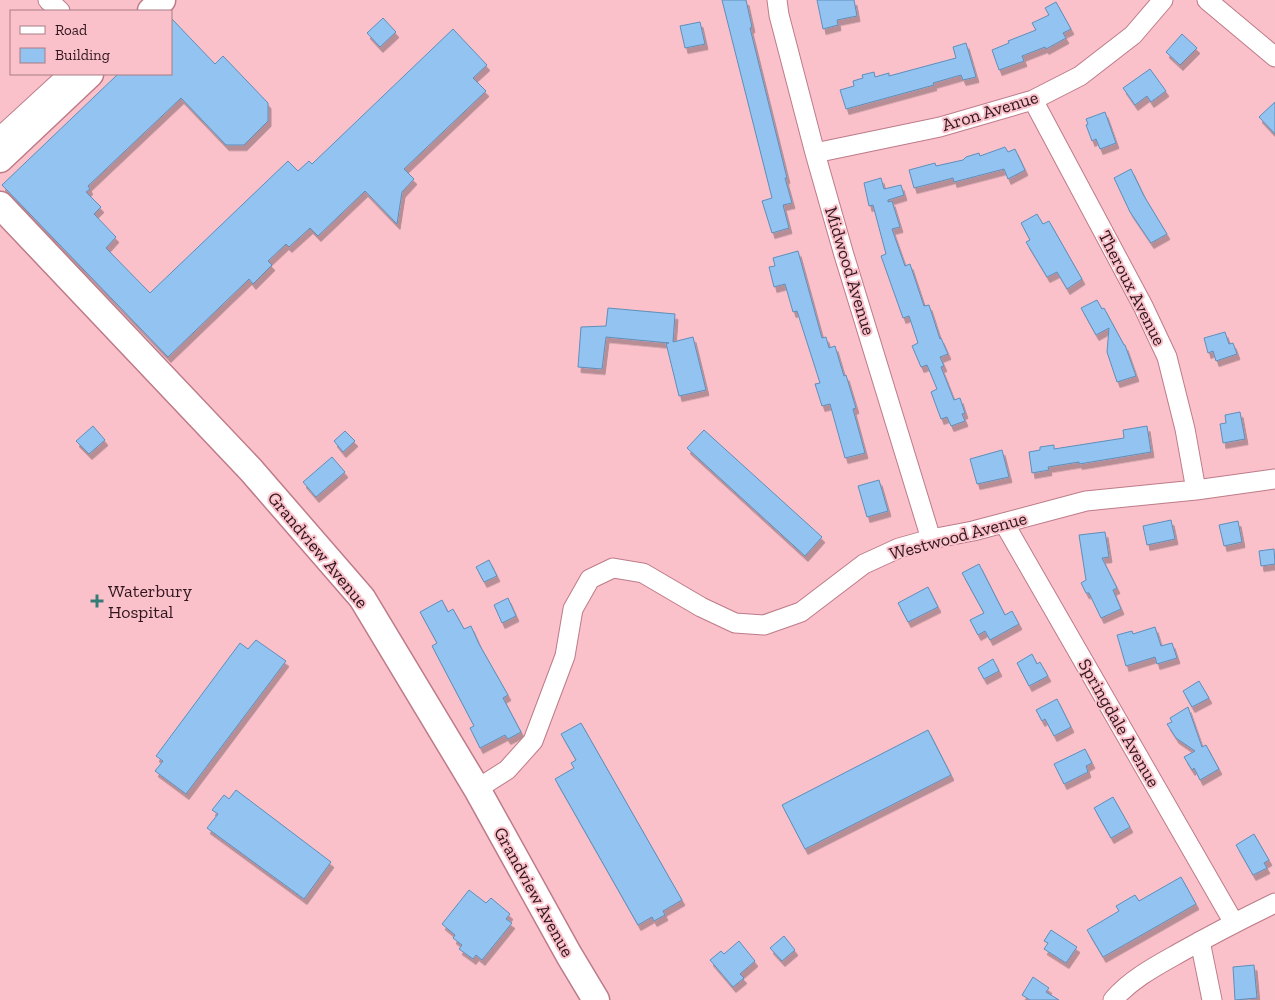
<svg xmlns="http://www.w3.org/2000/svg" width="1275" height="1000" font-family="'Zilla Slab',serif">
<defs>
<filter id="shadow"><feDropShadow dx="3" dy="5.5" stdDeviation="0" flood-color="#0004"/></filter>
</defs>
<rect width="100%" height="100%" fill="#fac1cb"/>
<path fill="#92c3f1" stroke="#5e8eb9" filter="url(#shadow)" d="M722,0H746L752,27L750,28L787,178H785L792,203L783,205L789,228L772,233L762,201L772,198Z
M817,0H854L857,16L837,20L838,25L823,29Z
M1056,2L1071,29L1063,33L1066,38L1046,49L1045,47L1022,56L1024,61L999,70L992,50L1009,43L1008,41L1036,30L1032,23L1049,15L1045,8Z
M171,18L215,64L223,56L268,103V121L244,145H226L181,98L88,186L90,189L86,192L101,207L94,214L116,237L106,248L150,293L288,161L298,171L309,161L312,164L453,29L487,65L473,78L486,91L404,169L414,179L402,192L397,224L365,191L318,236L310,228L289,247L286,244L268,261L272,265L253,284L249,279L168,357L2,185L118,74H171Z
M383,18L396,32L380,47L367,33Z
M700,22L705,44L685,48L680,26Z
M1182,34L1197,48L1180,65L1166,52Z
M966,43L976,77L963,80L961,75L933,83L934,85L846,109L840,90L854,86L853,81L863,78L862,75L874,72L875,77L889,73V76L956,58L953,47Z
M1150,69L1166,91L1151,102L1147,96L1135,105L1123,88Z
M1275,102V134L1259,117Z
M1105,112L1116,143L1100,149L1096,139L1092,141L1086,125L1088,124L1086,119Z
M1005,147L1008,152L1015,149L1025,170L1008,179L1004,169L954,182L953,178L914,188L909,170L935,163L936,166L963,160L966,157L979,153L980,156Z
M1131,169L1144,196L1167,234L1151,243L1130,212L1114,178Z
M881,178L884,189L901,185L904,195L888,200V202L892,201L900,227L892,229L905,266L910,264L924,306L929,305L940,339L941,338L948,354L940,357L944,366L941,367L954,400L960,398L965,413L962,414L965,421L951,426L947,417L941,419L931,392L937,389L927,365L921,367L912,346L918,343L909,316L903,318L881,256L886,254L873,205L869,206L864,183Z
M1037,214L1043,224L1049,221L1082,279L1067,289L1057,272L1047,277L1026,242L1030,240L1021,223Z
M798,251L822,338L826,337L829,348L835,346L844,376L846,375L856,408L853,409L865,453L845,458L830,404L822,406L815,384L820,383L797,311L793,312L785,284L774,287L769,267L775,266L773,258Z
M1097,300L1102,309L1104,308L1124,345H1125L1136,376L1117,382L1107,352L1109,328L1096,335L1081,308Z
M608,308L675,314L673,342L693,337L706,390L679,396L666,343H669L606,337L602,369L578,367L581,327L606,326Z
M1225,332L1229,344L1233,343L1237,354L1216,361L1213,351L1208,353L1204,338Z
M1240,412L1245,439L1223,443L1220,424L1226,423L1225,415Z
M93,426L105,440L89,454L76,441Z
M1147,426L1151,452L1079,464V462L1048,467L1049,470L1032,473L1029,452L1040,450V447L1054,445V449L1124,438L1123,430Z
M704,430L822,537L805,556L687,448Z
M345,431L355,441L343,452L334,441Z
M1002,450L1009,477L977,484L970,459Z
M332,457L345,472L316,497L303,482Z
M879,480L888,511L867,517L858,486Z
M1171,520L1175,539L1147,545L1143,526Z
M1238,521L1242,542L1224,546L1219,525Z
M1105,532L1109,557L1102,558L1117,588L1113,590L1121,609L1101,618L1089,593H1086L1081,583L1086,580L1079,535Z
M1274,549L1275,564L1261,566L1259,551Z
M489,560L497,576L484,582L476,567Z
M979,564L1005,615L1012,611L1019,624L990,640L985,631L978,635L970,620L984,613L962,573Z
M928,587L938,607L908,622L898,603Z
M508,598L516,616L502,623L494,605Z
M442,600L448,612L453,609L464,629L471,626L479,644L508,695L503,698L521,732L508,739L505,735L480,748L470,728L474,726L432,646L437,643L420,612Z
M1155,627L1161,646L1172,643L1177,658L1157,664L1155,657L1126,666L1117,635L1132,631L1133,634Z
M256,640L286,661L186,794L155,771L163,761L156,756L240,643L248,649Z
M1032,654L1037,664L1040,662L1048,676L1029,686L1017,663Z
M993,659L999,671L984,679L978,668Z
M1199,681L1209,698L1192,707L1183,691Z
M1057,699L1071,727L1054,736L1045,719L1042,721L1036,710Z
M1188,707L1202,747L1206,745L1219,769L1200,780L1194,768L1192,770L1184,757L1195,751L1176,738L1167,724L1172,722L1170,718Z
M581,723L682,900L663,911L665,915L654,921L652,917L638,925L555,779L574,768L571,763L576,760L561,734Z
M928,730L951,775L805,849L782,805Z
M1085,749L1092,763L1086,766L1088,772L1064,784L1054,764Z
M236,790L331,862L304,899L207,828L218,814L212,810L224,795L229,799Z
M1113,797L1130,827L1111,838L1094,808Z
M1254,834L1269,860L1264,863L1267,868L1253,875L1236,845Z
M1181,877L1196,904L1103,957L1087,930L1119,911L1116,906L1135,895L1139,901Z
M469,890L486,903L491,898L510,914L506,919L512,923L482,960L476,955L473,959L459,949L462,945L453,938L455,935L442,924Z
M1051,930L1077,947L1066,963L1044,949L1048,943L1044,941Z
M784,936L795,950L782,961L770,948Z
M739,941L755,961L740,974L744,978L733,987L710,960L721,951L724,954Z
M1254,965L1257,998L1235,1000L1233,967Z
M1033,977L1049,988L1046,992L1059,1000H1030L1022,995Z"/>
<g fill="none" stroke-linecap="round" stroke-linejoin="round">
<defs>
<path id="street" d="M48,0L60,11
M777,0L779,15L815,153L844,255L931,539
M1207,0L1275,57
M1033,100L1143,306L1167,357L1185,429L1196,490
M0,137L63,79L70,76L85,78
M815,153L940,127L1033,100L1080,76L1133,35L1163,0
M1004,523L1234,923
M477,789L507,770L533,741L565,656L573,609L590,579L613,568L643,573L701,607L735,623L764,625L801,612L864,564L899,548L931,539L973,531L1086,501L1196,490L1275,479
M1200,941L1212,1000
M1113,1000C1131,979 1156,966 1179,953C1211,935 1242,919 1275,903"/>
<path id="secondary" d="M151,11L162,0
M0,159L90,74
M0,205L251,470L362,598L477,789L569,955L596,1000"/>
</defs>
<use href="#street" stroke="#bd7b88" stroke-width="21"/>
<use href="#secondary" stroke="#bd7b88" stroke-width="29"/>
<use href="#street" stroke="#fff" stroke-width="19"/>
<use href="#secondary" stroke="#fff" stroke-width="26"/>
</g>
<path fill="#347c75" stroke="#fac1cb" stroke-width="2" d="M94.5 593.5h5v5h5v5h-5v5h-5v-5h-5v-5h5z"/>
<g text-anchor="middle" stroke-width="4" stroke-linejoin="round" paint-order="stroke">
<g font-size="18" fill="#30161c" stroke="#fac1cb">
<text transform="translate(990 111) rotate(-17)" y="6">Aron Avenue</text>
<text transform="translate(850 271) rotate(73)" y="6">Midwood Avenue</text>
<text transform="translate(1132 288) rotate(63)" y="6">Theroux Avenue</text>
<text transform="translate(958 536) rotate(-15)" y="6">Westwood Avenue</text>
<text transform="translate(318 550) rotate(50)" y="6">Grandview Avenue</text>
<text transform="translate(1119 723) rotate(60)" y="6">Springdale Avenue</text>
<text transform="translate(534 892) rotate(61)" y="6">Grandview Avenue</text>
</g>
<g font-size="18" fill="#30161c" stroke="#fac1cb" text-anchor="start">
<text x="108" y="597">Waterbury<tspan x="108" dy="21">Hospital</tspan></text>
</g>
</g>
<rect x="10" y="10" width="162" height="65" fill="#fac1cb" stroke="#a97d85"/>
<rect x="20" y="26" width="25" height="8" fill="#ffffff" stroke="#a97d85"/>
<text x="55" y="35" font-size="15" fill="#30161c">Road</text>
<rect x="20" y="48" width="25" height="15" fill="#92c3f1" stroke="#a97d85"/>
<text x="55" y="60" font-size="15" fill="#30161c">Building</text>
</svg>
